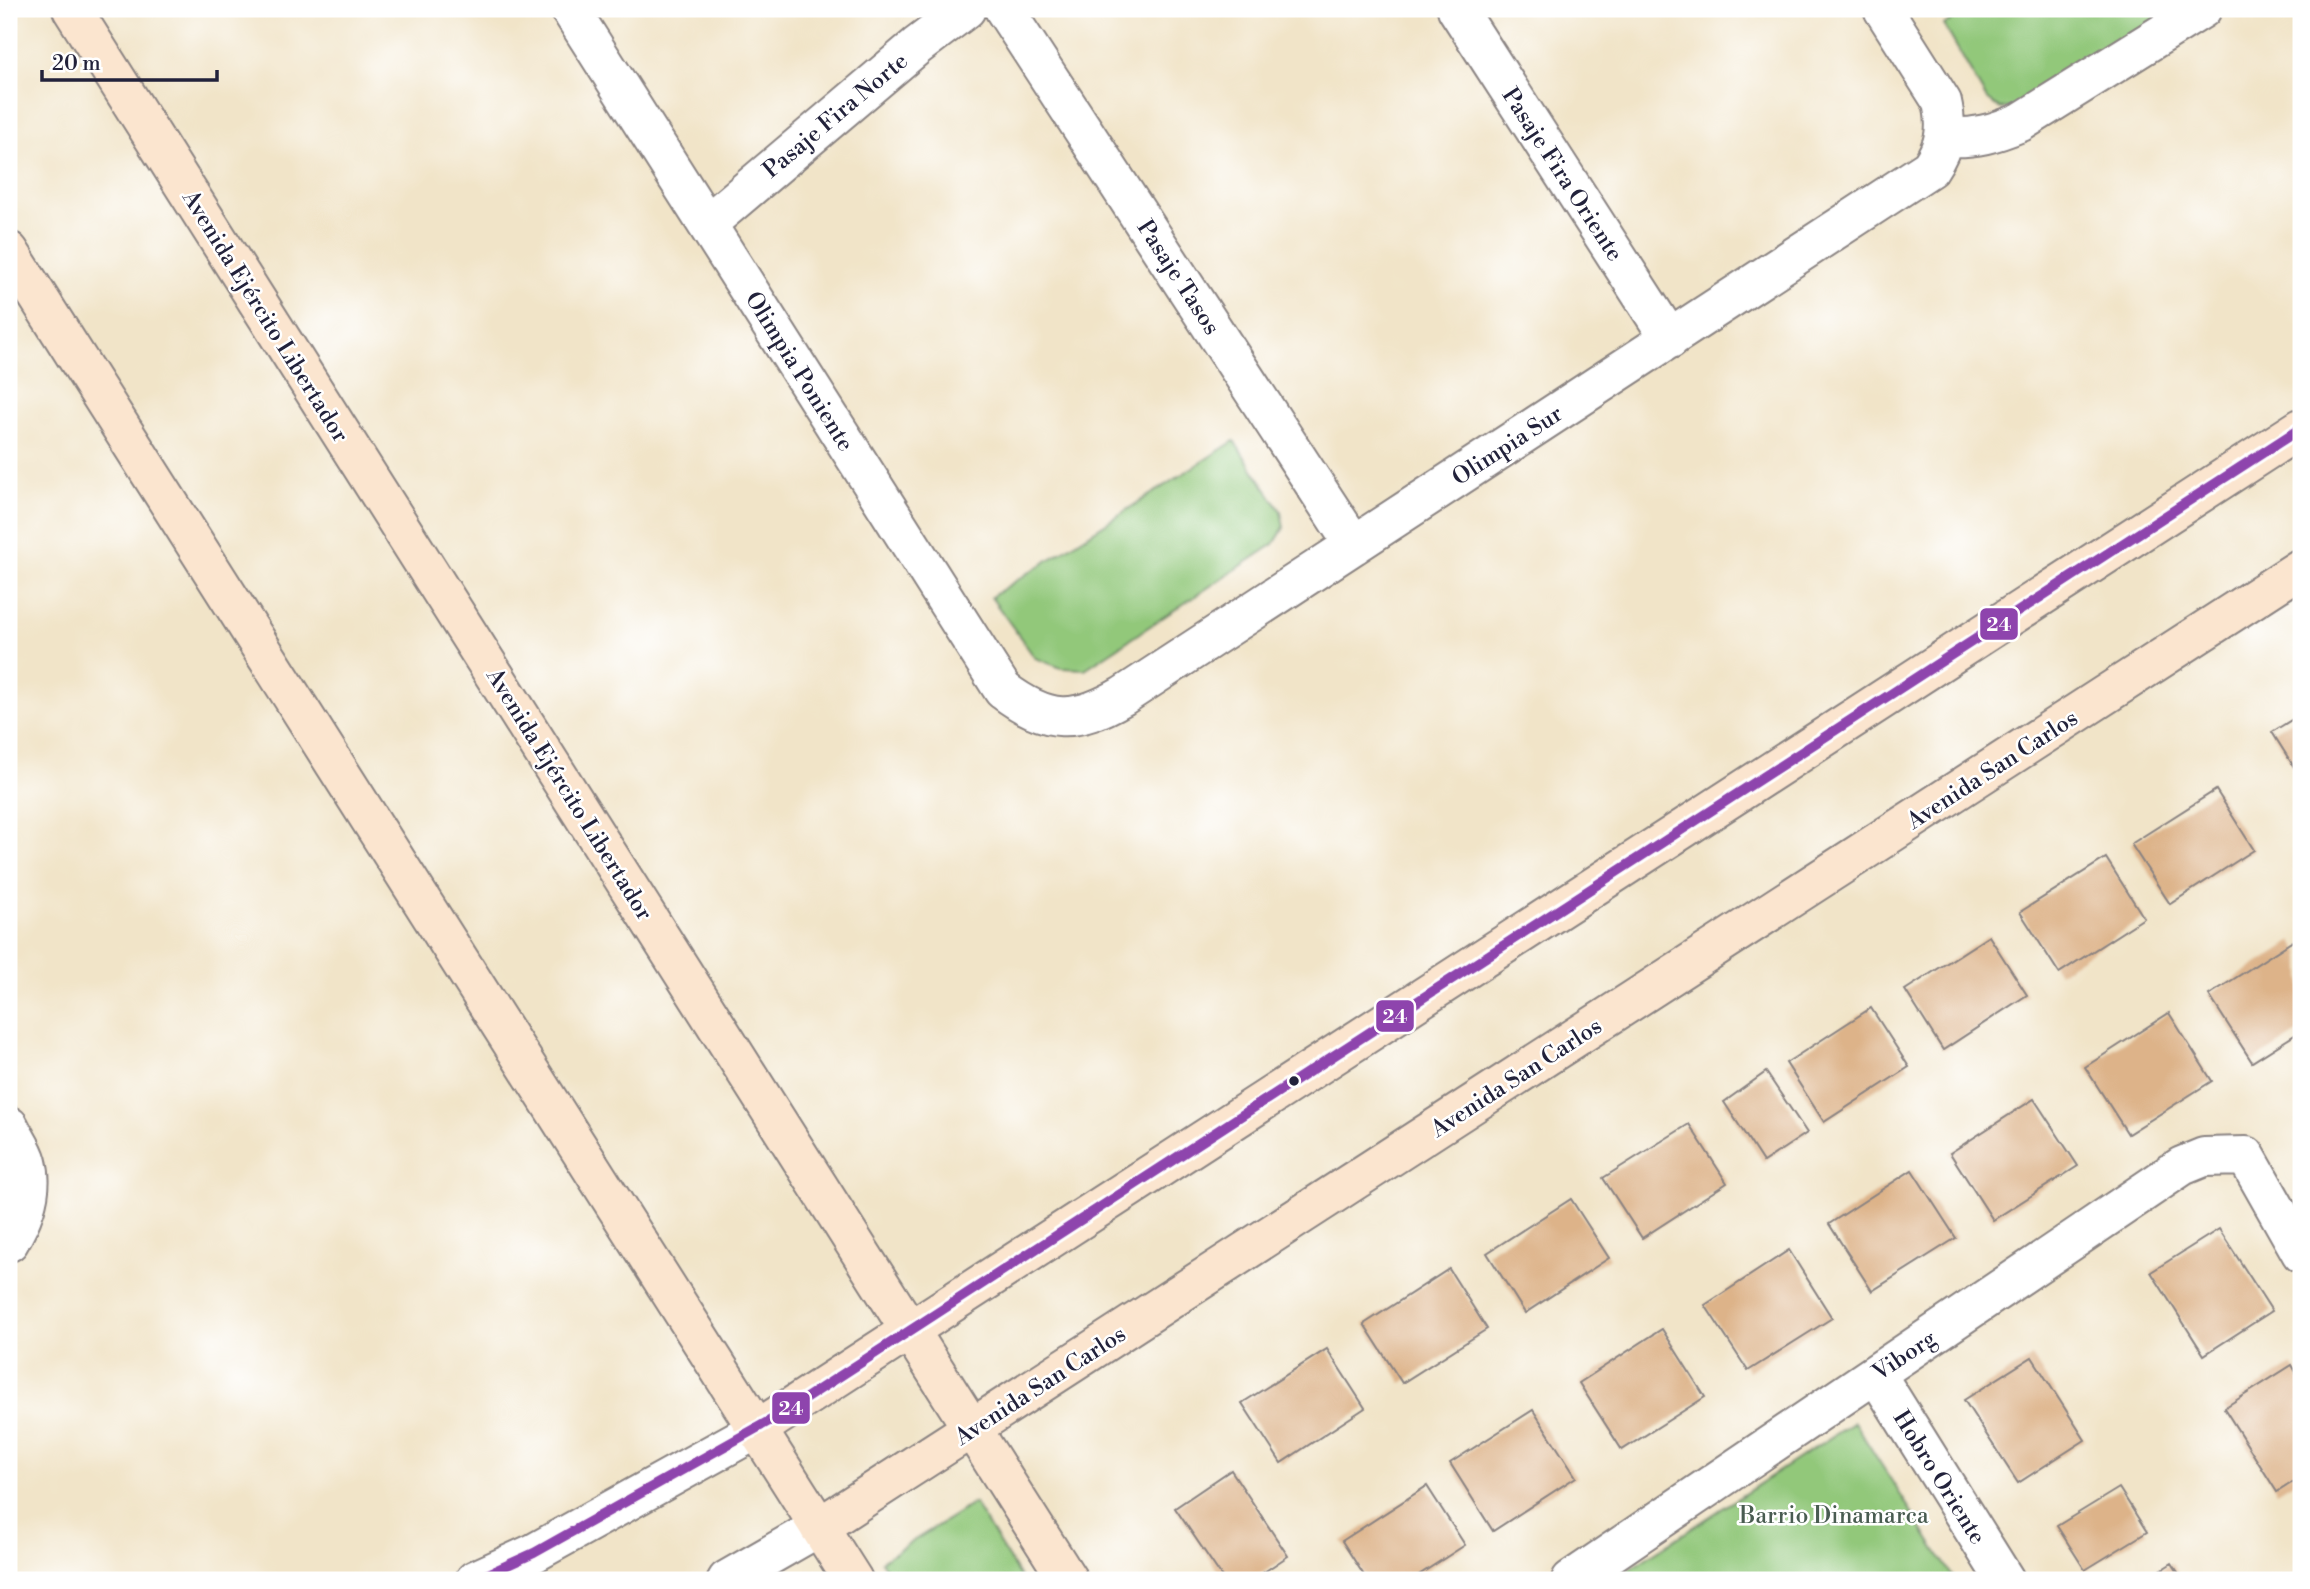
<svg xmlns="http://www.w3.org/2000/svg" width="2310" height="1589" font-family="'Libre Bodoni',serif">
<rect width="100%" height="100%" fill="#fff"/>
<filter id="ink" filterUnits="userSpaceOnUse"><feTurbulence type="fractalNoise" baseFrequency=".0143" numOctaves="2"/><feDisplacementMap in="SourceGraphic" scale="14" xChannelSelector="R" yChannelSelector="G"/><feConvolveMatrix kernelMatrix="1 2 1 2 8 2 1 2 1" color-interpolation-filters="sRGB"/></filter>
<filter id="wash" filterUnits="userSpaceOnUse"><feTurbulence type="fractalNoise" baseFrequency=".00686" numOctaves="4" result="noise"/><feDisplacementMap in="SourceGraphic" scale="28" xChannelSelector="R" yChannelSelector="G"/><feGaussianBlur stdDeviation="1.57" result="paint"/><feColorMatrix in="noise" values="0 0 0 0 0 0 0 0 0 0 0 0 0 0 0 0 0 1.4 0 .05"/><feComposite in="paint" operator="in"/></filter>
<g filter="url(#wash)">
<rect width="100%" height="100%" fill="#f1e4c8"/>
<path fill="#92c87a" stroke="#5a755a" stroke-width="2" d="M1971,9H2179L2019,107L2000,109L1986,98L1944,25Z
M1234,441L1281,511L1284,528L1274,544L1085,669L1061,668L1035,658L991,597Z
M1854,1422L1955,1580H1613Z
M974,1503L1022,1580H893L881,1561Z"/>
<g id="blocks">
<path fill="#ddb389" d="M2301,714V778L2272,732Z
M2216,790L2254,850L2170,904L2131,844Z
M2106,858L2144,918L2059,973L2020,912Z
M1989,936L2027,995L1943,1050L1905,990Z
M2293,941L2301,954V1031L2252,1062L2209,995Z
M1871,1008L1909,1067L1824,1122L1786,1063Z
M2169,1013L2212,1081L2128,1134L2085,1067Z
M1766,1072L1807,1133L1763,1162L1724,1102Z
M2034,1099L2078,1166L1993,1220L1950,1153Z
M1689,1124L1727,1183L1642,1238L1603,1178Z
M1912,1170L1956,1238L1872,1291L1829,1224Z
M1571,1199L1609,1258L1525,1313L1487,1253Z
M2219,1229L2272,1311L2204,1355L2151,1272Z
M1789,1250L1832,1318L1748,1371L1705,1305Z
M1449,1269L1487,1329L1402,1383L1364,1324Z
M1662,1329L1705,1397L1622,1450L1579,1383Z
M1327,1349L1365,1408L1281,1463L1242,1403Z
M2032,1357L2085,1440L2018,1483L1964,1400Z
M2292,1365L2301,1381V1477L2277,1492L2224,1408Z
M1533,1410L1576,1477L1493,1531L1450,1463Z
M1231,1470L1288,1556L1252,1580H1224L1175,1508Z
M1427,1486L1465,1545L1411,1580H1367L1342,1541Z
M2119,1488L2147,1532L2085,1570L2057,1526Z
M2172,1563L2183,1580H2145Z"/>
</g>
</g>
<g filter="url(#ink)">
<use href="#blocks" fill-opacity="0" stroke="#8a8382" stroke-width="2"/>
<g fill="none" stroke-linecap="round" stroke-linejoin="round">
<defs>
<path id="street" d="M570,9L1003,690C1048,724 1075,724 1123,696L1930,168C1945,146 1948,128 1942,102L1883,9
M1004,9L1354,545
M1457,9L1670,339
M1946,137C1974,139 1995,133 2021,122L2202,9
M707,224L917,46L966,9
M9,1126C14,1137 24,1150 27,1162C35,1190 23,1219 9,1242
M1876,1374L2005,1580
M475,1580L534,1553L756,1430
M727,1580L819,1527
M1571,1580L2182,1166L2204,1157L2246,1156L2301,1253"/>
<path id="secondary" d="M72,9L1068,1580
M9,251L853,1580
M756,1430L2301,428
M819,1527L2301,568"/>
</defs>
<use href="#street" stroke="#8a8382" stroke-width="42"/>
<use href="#secondary" stroke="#8a8382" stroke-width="42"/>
<use href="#street" stroke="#fff" stroke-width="38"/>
<use href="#secondary" stroke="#fbe5cf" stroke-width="38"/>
<defs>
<path id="bus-1" d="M475,1580L534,1553L780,1415L2301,428"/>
</defs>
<use href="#bus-1" stroke="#fff" stroke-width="16"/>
<use href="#bus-1" stroke="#8e44ad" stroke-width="10"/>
</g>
</g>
<circle fill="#22223b" stroke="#fff" stroke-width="2.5" cx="1294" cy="1081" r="6"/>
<g text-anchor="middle" stroke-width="5" stroke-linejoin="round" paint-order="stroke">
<g font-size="23" fill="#22223b" stroke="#fff">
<text transform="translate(835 115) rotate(-40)" y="8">Pasaje Fira Norte</text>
<text transform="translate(1563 174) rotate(57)" y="8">Pasaje Fira Oriente</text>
<text transform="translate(1179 277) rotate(57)" y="8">Pasaje Tasos</text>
<text transform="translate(266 316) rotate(58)" y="8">Avenida Ejército Libertador</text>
<text transform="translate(800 371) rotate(58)" y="8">Olimpia Poniente</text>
<text transform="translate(1507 445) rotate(-33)" y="8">Olimpia Sur</text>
<text transform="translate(1992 769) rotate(-33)" y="8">Avenida San Carlos</text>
<text transform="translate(570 794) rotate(58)" y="8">Avenida Ejército Libertador</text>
<text transform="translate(1516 1077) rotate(-33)" y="8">Avenida San Carlos</text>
<text transform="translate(1904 1355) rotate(-34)" y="8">Viborg</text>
<text transform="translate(1040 1385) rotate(-33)" y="8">Avenida San Carlos</text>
<text transform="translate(1940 1477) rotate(58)" y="8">Hobro Oriente</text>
</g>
<g font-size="23" fill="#495c51" stroke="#fff">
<text x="1834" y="1523">Barrio Dinamarca</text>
</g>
</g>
<g stroke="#fff" stroke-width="2.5">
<rect x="1979" y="607" width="40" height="34" rx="7" fill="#8e44ad"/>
<rect x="1375" y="999" width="40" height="34" rx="7" fill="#8e44ad"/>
<rect x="771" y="1391" width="40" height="34" rx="7" fill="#8e44ad"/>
</g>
<g font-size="19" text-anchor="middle" font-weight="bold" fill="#fff">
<text x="1999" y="631">24</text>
<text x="1395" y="1023">24</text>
<text x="791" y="1415">24</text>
</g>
<rect width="2310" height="1589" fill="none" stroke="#fff" stroke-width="35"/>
<path d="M42 70v10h175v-10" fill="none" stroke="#22223b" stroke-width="3.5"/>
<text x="52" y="70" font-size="21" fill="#22223b" stroke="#ffffff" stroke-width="5" paint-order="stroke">20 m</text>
</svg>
